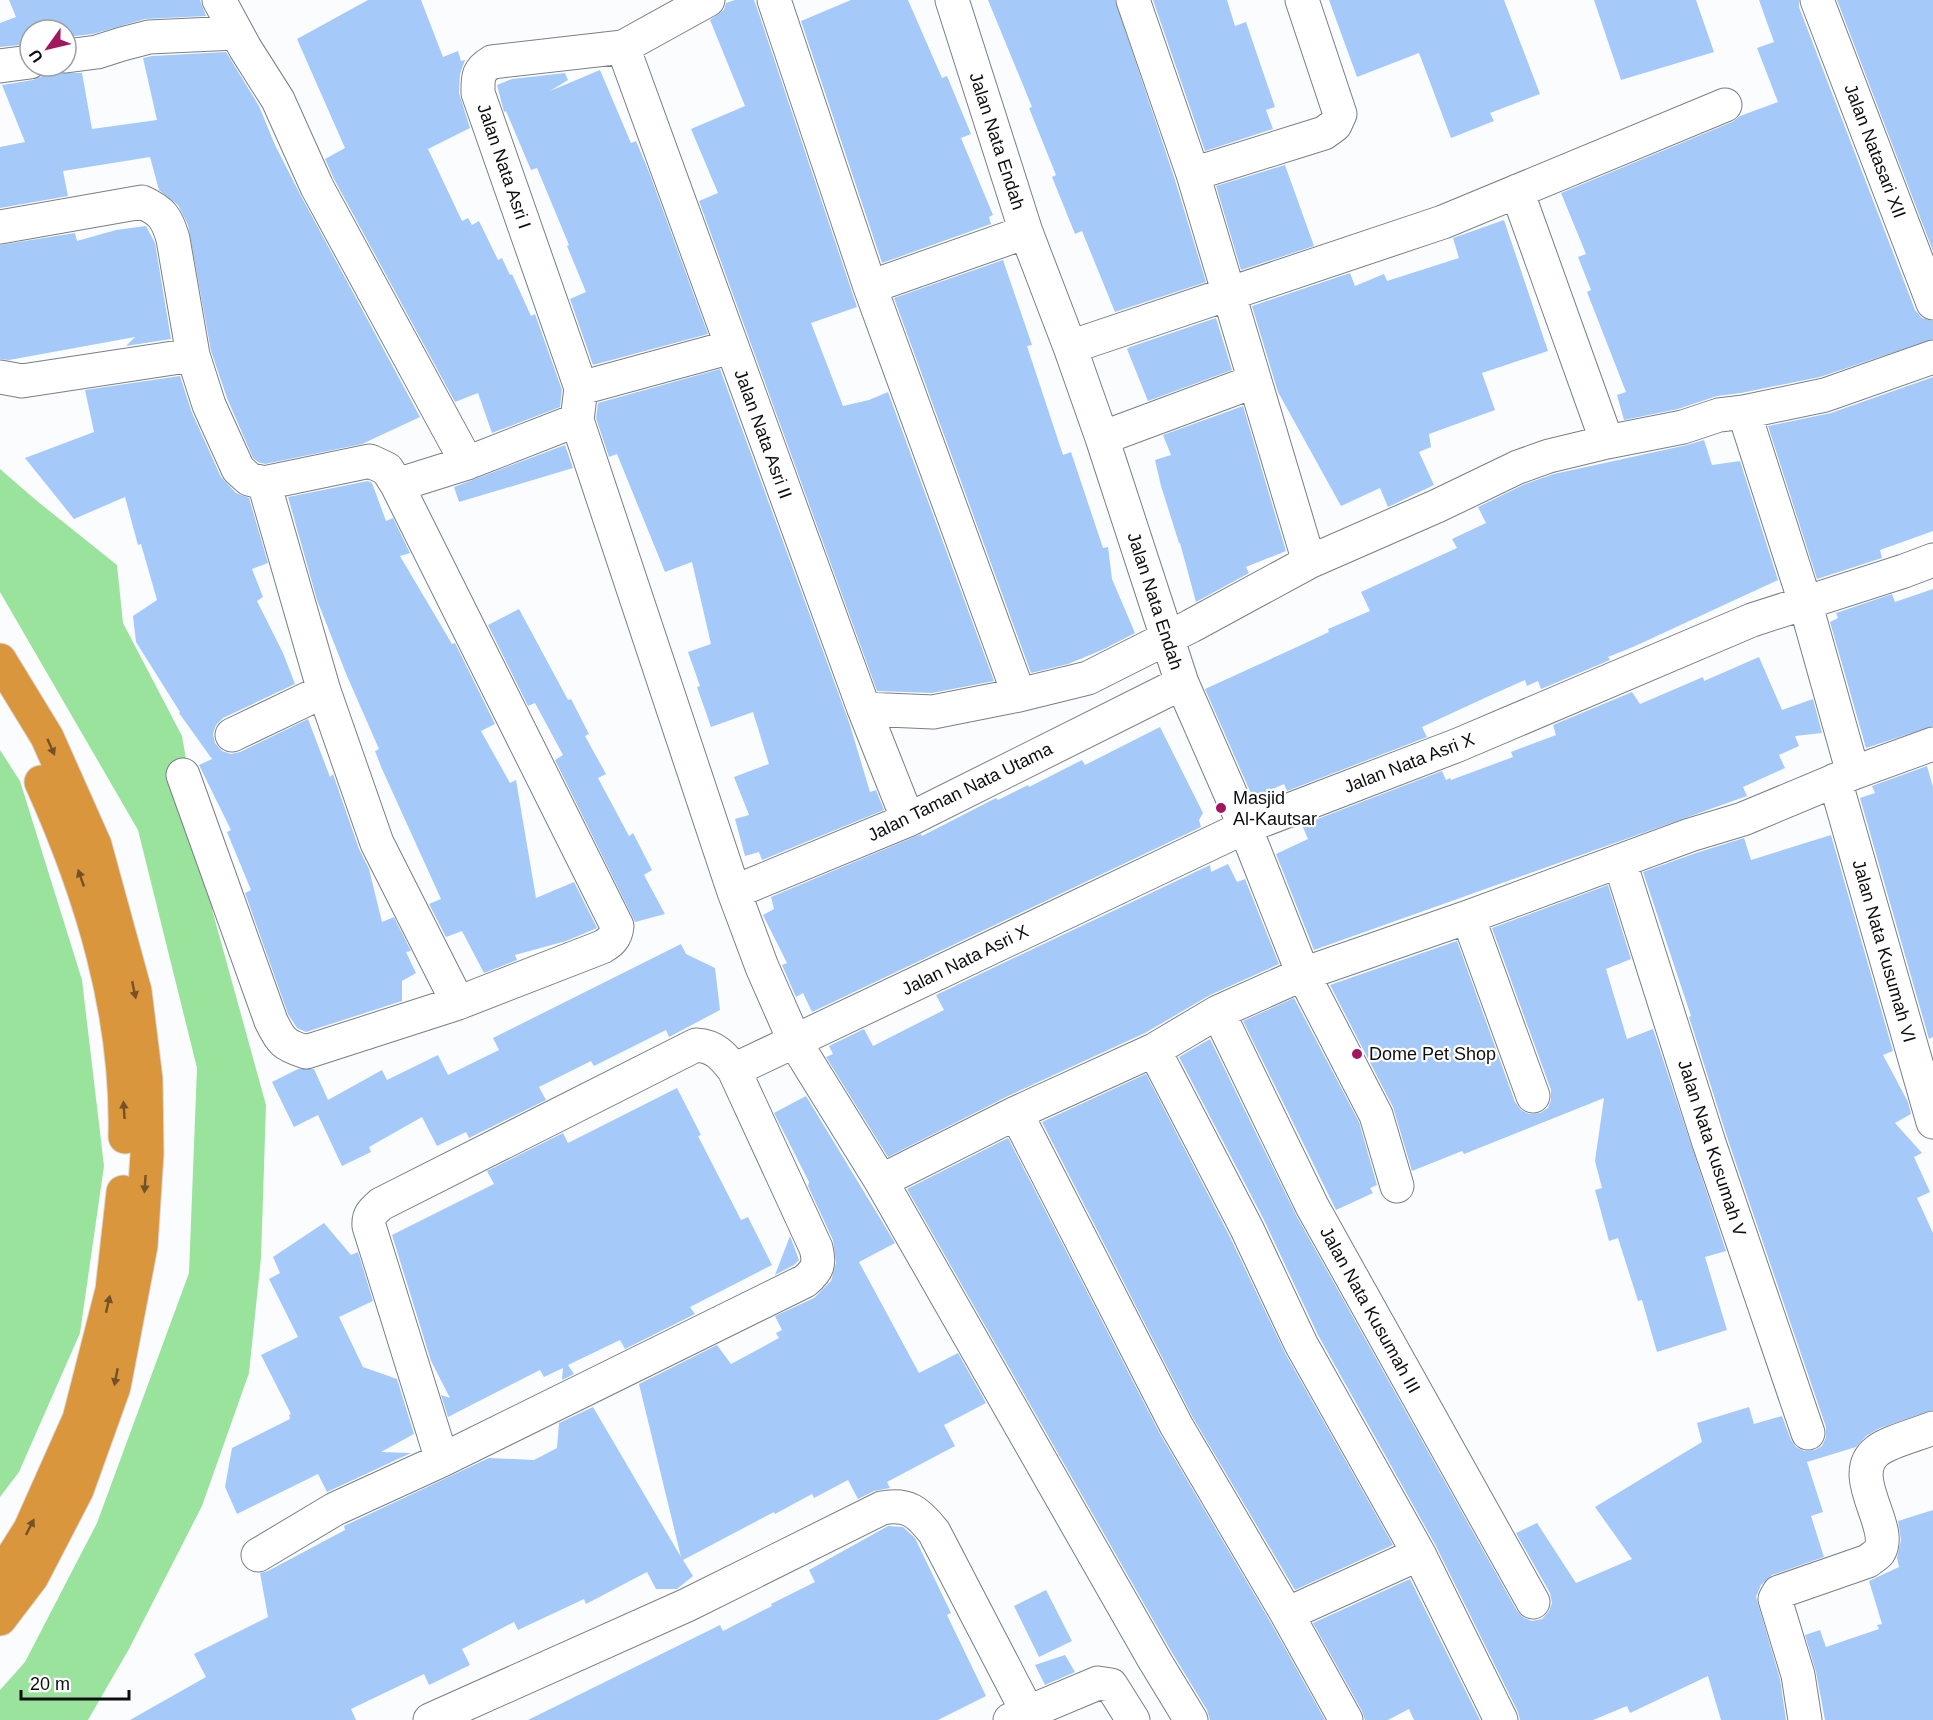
<svg xmlns="http://www.w3.org/2000/svg" width="1933" height="1720" font-family="Helvetica,sans-serif">
<rect width="100%" height="100%" fill="#fafcfe"/>
<path fill="#99e39c" d="M0,469L37,501L117,565L123,623L182,736L213,913L266,1105L261,1258L249,1373L202,1506L129,1649L88,1720H0V1690L25,1662L97,1523L189,1273L197,1068L138,830L0,592Z
M0,750L20,781L82,980L104,1166L80,1333L19,1472L0,1497Z"/>
<path fill="#a5caf9" d="M9,0H200L206,16L145,19L93,34L66,37V30H30V44L0,47V23L16,17Z
M368,0H421L443,57L458,51L461,61L465,60L460,74L459,93L470,128L428,149L462,221L468,218L472,225L479,221L498,260L502,258L510,275L512,274L531,316L535,314L562,390L560,407L492,433L478,393L455,402L334,179L325,159L345,148L297,39Z
M735,0H754L756,5L857,307L811,323L843,406L869,400L888,392L994,681L932,693L877,691L699,201L718,193L691,129L745,106L710,20L724,10L726,3Z
M851,0H908L942,78L947,76L971,134L961,138L993,215L989,217L991,224L882,263L801,21Z
M988,0H1115L1175,180L1206,282L1115,312L1082,231L1075,234L1052,177L1056,175L1029,108L1032,107Z
M1153,0H1227L1235,26L1246,22L1275,107L1266,110L1273,129L1205,151Z
M1329,0H1504L1540,94L1490,113L1494,121L1451,138L1419,53L1357,77Z
M1594,0H1696L1714,52L1621,80Z
M1759,0H1799V7L1915,310L1922,318L1933,321V339L1820,377L1741,393L1717,396L1678,409L1624,420L1617,395L1626,392L1587,292L1591,290L1578,257L1586,254L1561,193L1732,122L1740,116L1778,102L1757,48L1774,42Z
M1837,0H1933V251Z
M226,52L259,106L275,145L301,196L420,417L362,444L265,464L258,462L253,458L227,398L211,351L188,225L178,205L159,190L150,157L63,171L68,196L0,208V147L25,142L2,85L33,80L42,76L48,66L59,73H82L92,129L157,120L143,58L152,56Z
M600,70L631,143L636,141L649,172L708,334L593,365L570,299L586,292L567,246L569,245L537,168L531,170L506,111L504,112L497,85L512,79L565,73L568,80L550,91Z
M1285,165L1314,246L1241,270L1216,186Z
M1504,220L1548,351L1482,373L1495,410L1429,434L1431,447L1419,452L1434,485L1388,507L1380,488L1341,506L1278,392L1252,306L1350,273L1355,286L1384,274L1387,281L1459,258L1453,238Z
M146,226L155,243L171,339L126,346L135,337L9,360L0,359V245L75,233L77,241L116,230Z
M1003,260L1032,345L1027,346L1063,455L1071,452L1103,548L1108,547L1112,579L1135,633L1102,650L1068,664L1031,673L894,298Z
M1216,318L1232,370L1148,401L1127,349L1130,347Z
M720,369L850,725L870,792L876,790L884,810L762,860L759,852L745,856L735,819L749,815L734,777L769,764L753,712L711,727L697,687L700,686L688,652L711,644L692,562L665,572L617,454L609,457L596,418L598,403Z
M180,376L192,413L221,477L236,493L249,498L268,563L252,569L263,597L257,601L283,653L295,684L223,718L216,725L213,734L215,743L222,751L231,754L240,752L308,719L330,777L333,774L359,849L369,869L382,922L394,917L411,951L406,952L416,973L402,981V1001L306,1032L297,1028L288,1014L245,893L251,890L227,832L231,830L199,765L212,759L179,713L180,712L136,642L133,616L157,600L141,544L138,545L125,497L74,519L25,458L94,432L85,390Z
M1933,377V531L1880,550L1882,558L1817,579L1768,426L1831,413Z
M1243,406L1286,551L1246,567L1249,573L1196,602L1180,543H1179L1161,486L1155,460L1171,455L1163,435Z
M1704,440L1712,465L1740,461L1778,580L1633,647L1608,657L1610,660L1541,689L1538,681L1527,686L1525,680L1489,696L1422,727L1427,737L1287,791L1284,784L1253,798L1205,689L1297,647L1329,632L1328,629L1370,611L1361,592L1457,548L1452,539L1486,523L1478,507L1525,484L1554,474L1687,445Z
M565,445L573,468L459,502L454,487Z
M368,481L372,483L386,521L393,518L410,553L400,556L452,644L455,643L495,724L481,731L510,783L516,780L536,898L574,882L597,928L566,941L515,955L517,960L484,973L462,931L446,937L429,904L441,899L382,769L375,751L379,749L347,676L317,600L288,497Z
M1933,589V726L1866,748L1830,622L1838,618L1836,613L1892,594L1895,602Z
M519,609L568,700L571,699L589,734L585,736L606,774L598,778L629,836L633,833L652,870L644,875L665,914L635,922L555,760L563,755L535,703L528,706L488,625Z
M1759,657L1782,710L1813,699L1822,733L1795,736L1799,746L1779,755L1785,768L1743,787L1747,796L1314,950L1276,854L1308,839L1302,825L1442,771L1446,780L1450,778L1451,780L1513,757L1511,752L1556,735L1553,725L1632,692L1640,704L1703,677L1704,681Z
M1160,727L1203,813L1199,820L1201,827L812,1012L803,993L796,997L782,965L787,963L763,915L774,909L771,897L921,834L922,836L996,798L998,800L1028,785L1029,787L1082,760L1085,765Z
M1927,766L1933,787V1037L1929,1039L1860,798L1875,793L1872,786Z
M1831,835L1893,1051L1883,1055L1908,1102L1911,1114L1895,1123L1922,1153L1914,1157L1930,1192L1917,1198L1933,1233V1410L1880,1428L1866,1436L1856,1447L1807,1462L1823,1512L1811,1516L1824,1557L1772,1575L1761,1585L1756,1597L1780,1679L1786,1720H1721L1708,1676L1630,1713L1627,1706L1593,1720H1520L1518,1712L1436,1546L1318,1335L1264,1220L1179,1057L1210,1039L1296,1215L1517,1611L1524,1618L1532,1621L1542,1619L1549,1611L1552,1603L1550,1593L1516,1533L1537,1523L1576,1583L1632,1559L1595,1507L1702,1442L1697,1423L1749,1407L1754,1424L1782,1416L1791,1440L1796,1447L1804,1451L1815,1450L1822,1446L1826,1437V1427L1727,1137L1689,1017L1691,1016L1643,872L1696,853L1744,838L1751,860Z
M1228,864L1237,882L1245,879L1279,964L1210,995L1145,1033L1008,1096L888,1157L826,1057L833,1054L829,1046L864,1029L873,1046L944,1010L936,995L1210,865L1211,872Z
M1608,885L1631,959L1606,969L1627,1039L1653,1029L1726,1251L1705,1257L1727,1330L1657,1352L1642,1300L1638,1301L1618,1238L1609,1241L1595,1190L1602,1188L1595,1161L1604,1098L1464,1154L1462,1151L1412,1171L1393,1107L1330,985L1457,941L1515,1102L1521,1110L1529,1114L1540,1113L1548,1108L1551,1100V1090L1492,928Z
M681,944L686,954L715,968L720,1010L669,1037L666,1030L594,1066L591,1061L539,1087L546,1100L469,1138L466,1132L437,1146L422,1117L369,1147L371,1152L342,1166L318,1115L294,1127L272,1082L298,1069H314L328,1100L382,1070L387,1080L438,1055L448,1075L499,1050L493,1038Z
M1294,998L1359,1122L1377,1185L1370,1188L1373,1193L1336,1210L1243,1021Z
M1146,1074L1230,1237L1285,1353L1393,1545L1295,1590L1192,1416L1042,1122Z
M677,1088L701,1135L698,1136L741,1220L748,1217L772,1265L690,1307L695,1314L625,1349L620,1340L568,1365L574,1374L562,1380L563,1368L544,1377L540,1370L448,1417L441,1395L450,1398L431,1361L392,1235L494,1184L487,1171L563,1133L568,1143Z
M806,1096L895,1243L859,1262L919,1373L958,1353L986,1403L944,1425L955,1446L887,1482L890,1488L874,1491L858,1499L848,1480L814,1498L812,1494L775,1514L774,1512L683,1560L693,1576L677,1589H656L647,1572L586,1604L584,1599L518,1630L514,1622L462,1649L470,1665L429,1685L424,1674L351,1709L356,1720H130L206,1677L194,1654L268,1617L260,1573L268,1571L345,1530L344,1526L489,1458L534,1460L557,1448L559,1423L593,1407L681,1557L639,1384L717,1345L731,1364L779,1338L776,1333L782,1330L775,1316L814,1298L831,1281L836,1263L833,1240L808,1186L809,1182L774,1113Z
M1008,1138L1160,1434L1271,1623L1325,1720H1210L1207,1710L1171,1651L907,1189Z
M324,1223L351,1255L358,1252L373,1301L339,1317L363,1367L397,1379L414,1434L381,1452L411,1453L327,1492L318,1474L237,1514L225,1487L232,1448L290,1419L289,1415L291,1414L261,1355L298,1337L269,1279L280,1273L273,1257Z
M790,1236L799,1260L794,1265L775,1275Z
M1933,1510V1720H1825L1816,1672L1805,1635L1820,1630L1826,1647L1879,1629L1877,1625L1882,1624L1869,1581L1899,1567L1897,1558L1901,1540L1898,1521Z
M888,1526L903,1527L915,1538L951,1613L947,1615L986,1696L938,1720H528L720,1625L723,1631L772,1606L771,1604L815,1582L809,1570Z
M1410,1579L1480,1720H1414L1409,1709L1388,1720H1365L1362,1711L1313,1623Z
M1046,1590L1072,1641L1039,1657L1014,1606Z
M1065,1655L1075,1672L1045,1685L1035,1665Z"/>
<g fill="none" stroke-linecap="round" stroke-linejoin="round">
<defs>
<path id="street" d="M219,0L245,48L278,100L317,187L467,463L397,485
M774,0L870,287L1019,695L1088,678L1191,626L1309,562L1437,506L1518,467L1549,456L1607,442L1683,427L1719,415L1744,412L1825,395L1933,357
M952,0L1026,232L1070,347L1102,438L1182,683L1245,827L1303,974L1376,1115L1397,1186
M1133,0L1193,174L1309,562
M1817,0L1933,303
M623,47L864,709L908,820
M66,56L97,52L122,44L149,37L236,33
M0,66L30,62
M1193,174L1324,133L1335,125L1340,114L1302,0
M1517,191L1607,442
M0,227L142,202C162,211 167,218 173,239L193,355L209,405L238,469L249,479L264,483L324,691L377,843L458,1003
M870,287L1026,232
M1070,347L1443,222L1725,105
M0,377L22,381L193,355
M581,388L478,93C478,77 477,71 492,62L623,47L708,0
M1744,412L1805,602L1853,773
M577,420L734,892L762,967L795,1042L881,1181L1155,1661L1191,1720
M1102,438L1255,381
M467,463L577,420L581,388L731,347
M864,709L933,712L1019,695
M232,735L324,691
M183,775L271,1021C281,1042 284,1045 306,1052L458,1003L602,947C611,942 616,937 617,926L397,485L387,469L370,461L264,483
M1835,780L1933,1122
M1620,862L1709,1143L1808,1433
M734,892L908,820L1182,683
M1468,917L1533,1096
M1218,1012L1312,1206L1533,1602
M1154,1050L1247,1229L1301,1344L1419,1554L1501,1720
M734,1070L1245,827L1458,745L1752,620L1904,571L1933,560
M1016,1113L1176,1425L1287,1614L1346,1720
M881,1181L1016,1113L1154,1050L1218,1012L1303,974L1468,917L1690,835L1743,819L1853,773L1933,744
M258,1555L335,1509L442,1460L805,1281C818,1270 820,1264 816,1248L734,1070C723,1056 715,1046 696,1045L381,1204C373,1211 368,1215 369,1226L442,1460
M1287,1614L1419,1554
M430,1720L687,1605L882,1508C908,1503 918,1512 934,1532L1028,1713
M1010,1720L1098,1683L1111,1685L1133,1720
M1805,1720L1798,1675L1775,1599L1779,1592L1868,1561C1871,1558 1877,1555 1879,1552C1895,1527 1845,1476 1877,1451C1888,1442 1919,1434 1933,1428"/>
<path id="highway" d="M0,660L47,737L95,845L135,991L146,1079L147,1154L141,1246L114,1387L77,1490L32,1577L0,1619
M41,782C91,893 128,1013 125,1137
M0,1577L30,1529L79,1419L112,1290L123,1192"/>
</defs>
<use href="#street" stroke="#7a7f84" stroke-width="35"/>
<use href="#highway" stroke="#d8d8d9" stroke-width="35"/>
<use href="#street" stroke="#fff" stroke-width="33"/>
<use href="#highway" stroke="#da963c" stroke-width="33"/>
</g>
<defs><path id="oneway-solid" d="M-6-.8H1V-3.2L6.5 0L1 3.2V.8H-6Z" transform="scale(1.5)"/></defs>
<g fill="#745226">
<use href="#oneway-solid" transform="translate(51 747) rotate(66)"/>
<use href="#oneway-solid" transform="translate(81 878) rotate(-109)"/>
<use href="#oneway-solid" transform="translate(134 990) rotate(78)"/>
<use href="#oneway-solid" transform="translate(124 1110) rotate(-94)"/>
<use href="#oneway-solid" transform="translate(145 1184) rotate(94)"/>
<use href="#oneway-solid" transform="translate(108 1304) rotate(-77)"/>
<use href="#oneway-solid" transform="translate(116 1377) rotate(101)"/>
<use href="#oneway-solid" transform="translate(30 1527) rotate(-63)"/>
</g>
<g fill="#a2165d" stroke="#fff" stroke-width="2">
<circle cx="1221" cy="808" r="6"/>
<circle cx="1357" cy="1054" r="6"/>
</g>
<g text-anchor="middle" stroke-width="4.5" stroke-linejoin="round" paint-order="stroke">
<g font-size="18" fill="#0d0e10" stroke="#fff">
<text transform="translate(997 141) rotate(72)" y="6">Jalan Nata Endah</text>
<text transform="translate(1875 151) rotate(69)" y="6">Jalan Natasari XII</text>
<text transform="translate(504 166) rotate(71)" y="6">Jalan Nata Asri I</text>
<text transform="translate(763 434) rotate(70)" y="6">Jalan Nata Asri II</text>
<text transform="translate(1155 601) rotate(72)" y="6">Jalan Nata Endah</text>
<text transform="translate(1409 763) rotate(-21)" y="6">Jalan Nata Asri X</text>
<text transform="translate(960 792) rotate(-26)" y="6">Jalan Taman Nata Utama</text>
<text transform="translate(1884 951) rotate(74)" y="6">Jalan Nata Kusumah VI</text>
<text transform="translate(965 960) rotate(-26)" y="6">Jalan Nata Asri X</text>
<text transform="translate(1712 1148) rotate(72)" y="6">Jalan Nata Kusumah V</text>
<text transform="translate(1370 1310) rotate(61)" y="6">Jalan Nata Kusumah III</text>
</g>
<g font-size="18" fill="#0d0e10" stroke="#fff" text-anchor="start">
<text x="1233" y="804">Masjid<tspan x="1233" dy="21">Al-Kautsar</tspan></text>
<text x="1369" y="1060">Dome Pet Shop</text>
</g>
</g>
<g transform="translate(48 48) rotate(236)"><circle r="28" fill="#ffffff" stroke="#9e9f9f" stroke-width="1.5"/>
<path d="M0-4.5L10 22L0 15L-10 22Z" fill="#a2165d"/>
<text y="-9" font-size="16" font-weight="bold" text-anchor="middle" fill="#0d0e10">U</text>
</g>
<path d="M21 1690v9h108v-9" fill="none" stroke="#0d0e10" stroke-width="3"/>
<text x="30" y="1690" font-size="18" fill="#0d0e10" stroke="#ffffff" stroke-width="4.5" paint-order="stroke">20 m</text>
</svg>
